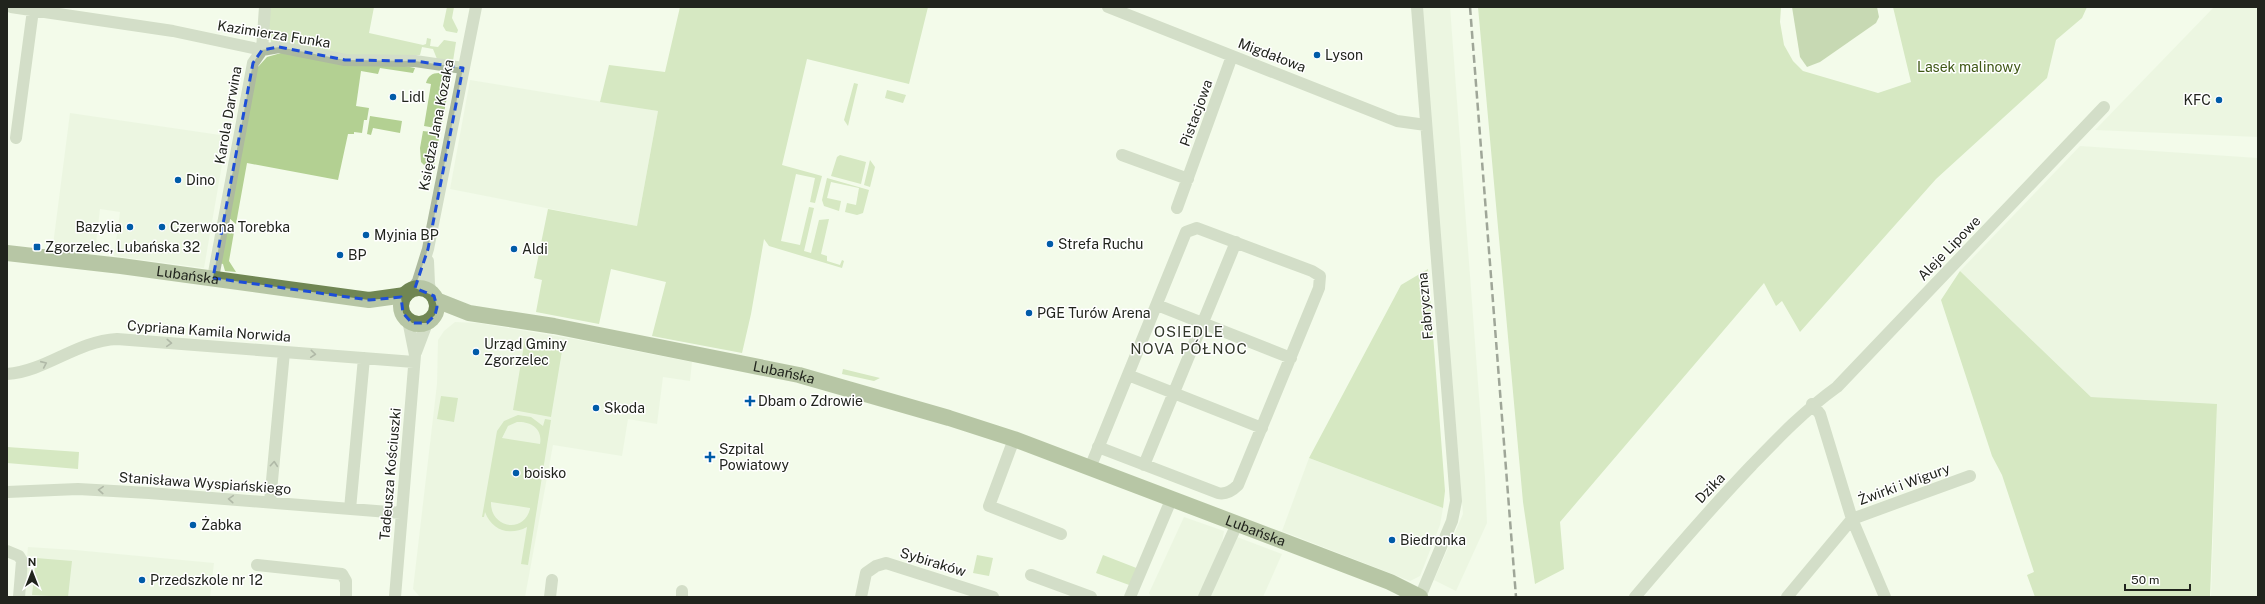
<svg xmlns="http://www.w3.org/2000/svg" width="2265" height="604" font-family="'Public Sans',sans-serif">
<rect width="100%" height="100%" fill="#f3fbea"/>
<path fill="#e4f0d8" d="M1422,7H1450L1485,477L1487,523L1456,591L1434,580L1463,514Z
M2214,7H2258V137L2095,130Z
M470,80L658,111L637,226L450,189Z
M70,113L227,136L204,268L114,256L120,212L100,209L95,252L53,245Z
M2080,146L2258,158V597H2211L2217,405L2091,397L1960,271Z
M455,322L478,323L574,339L692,362L690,381L663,377L657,424L628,419L622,456L553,445L525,597H420L413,589L437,384L438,340L444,331Z
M1309,458L1443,508L1440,525L1420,576L1410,581L1282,531Z
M1184,517L1224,531L1222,543L1198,597H1151L1149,593Z
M1237,537L1282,554L1263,597H1210Z
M28,547L75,550L214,563L210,597H23Z"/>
<path fill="#b3d092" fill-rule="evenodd" d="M270,7H374L369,33L423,45L426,44L427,38L431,39L430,46L438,47L444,40L456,42L453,61L437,59L433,49L422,47L420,55L352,58L271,42L268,25Z
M447,7H454L452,18L458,30L457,33L446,31L443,26Z
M680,7H928L909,84L807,59L782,165L822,176L815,203L810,202L815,178L796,174L781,241L800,245L809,207L814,208L804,251L811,253L819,220L829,219L821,254L827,256V261L840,265L842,260L844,261L842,268L769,246L764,239L751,314L742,353L652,336L666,282L611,269L599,324L536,312L542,280L534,278L548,209L637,226L658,111L600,102L609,65L665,72Z
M1478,7H1781L1780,22L1784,45L1793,61L1803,71L1878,93L1911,82L1893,7H2087L2082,18L2056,40L2047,78L1936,179L1800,332L1782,301L1776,306L1764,283L1560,522L1564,569L1535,584L1523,502Z
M281,53L389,63L415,68L413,73L380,68L378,74L361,71L356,106L369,108L367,120H364L362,133L354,132V134H348L338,180L247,163L236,224L229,218L257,68L267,57Z
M439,73L445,76L450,81L441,129L424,126L431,84L426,83C428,76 432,73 439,73Z
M854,83L858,84L848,126L844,120Z
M887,90L906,95L903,103L885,98Z
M370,116L402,121L400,133L373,128L371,135L367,134Z
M423,131L440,133L434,166H425L421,162L420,148Z
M840,155L866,162L861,184L831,176L837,157Z
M870,160L875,167L870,187L864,185Z
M827,178L869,190L863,213L857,215L845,212L847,203L856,205L859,188L831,182L827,198L841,201L839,211L824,206L822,200Z
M234,232L229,261L236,272L225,271L223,264L219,263L224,234Z
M1428,269L1445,491L1443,508L1309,458L1401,285Z
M1960,271L2091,397L2217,404L2210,597H2035L2027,575L2034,572L2002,475L1992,456L1941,300Z
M525,339L563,345L551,417L513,410Z
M843,369L880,378L874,381L842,374Z
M441,396L458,398L454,422L437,419Z
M518,415L531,417L543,426L545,419L551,420L528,565L521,564L527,527C510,536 492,531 485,512L484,517H482L497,431L504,421ZM517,422C531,421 543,429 540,444L502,438L508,426ZM491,502L530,508V509C524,534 490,528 491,502Z
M7,447L79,452L78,469L7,463Z
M977,555L993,558L989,576L973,573Z
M1103,555L1139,569L1132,586L1096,573Z
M36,558L72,561L68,597L32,595Z"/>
<path fill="#93af71" d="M1792,7H1877L1879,17L1876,23L1820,62L1807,67L1800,57Z"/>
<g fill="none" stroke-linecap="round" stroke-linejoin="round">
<path stroke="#adba9f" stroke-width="12" d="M11,7L173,31L262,50L279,47L345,60L415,61L463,68
M1108,7L1397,121L1426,125
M1417,7L1456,501L1452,521L1420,597
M16,138L33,10
M1122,155L1188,179
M1177,208L1232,56
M428,261L429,284L431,293
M213,278L253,63L262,50L265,7
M412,290L418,281L428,249L476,7
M1157,305L1291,358
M416,352L427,323
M7,374C47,371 76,341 117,339L414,362
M1128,375L1262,428
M1812,404L1820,414L1852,519L1885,597
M1014,439L989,506L1061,534
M1144,465L1236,242
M1090,468L1186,232L1197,228L1312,271L1320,276L1319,288L1238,485C1232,491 1226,495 1218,493L1098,447
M7,492L78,489L149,493L401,513
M270,502L284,352
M350,509L364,358
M7,551L19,556L22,561L19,597
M257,565L342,574L346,581V597
M1031,575L1091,597
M395,597L415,355L408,320
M550,597L552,580
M682,597V591
M861,597L866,573L876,566L886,563L993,597
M1130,597L1171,500
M1204,597L1237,524
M1635,597C1673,552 1711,508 1752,465C1779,437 1805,410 1837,387L2104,107
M1787,597L1852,519L1970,476"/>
<g stroke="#708653" stroke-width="16">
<path id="s1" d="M7,253L121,266L369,300L405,295"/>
<circle cx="419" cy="306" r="18"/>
<path id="s2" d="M436,300L469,313L554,326L799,375L949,418L1014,439L1280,540L1390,582L1420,597"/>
</g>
<path stroke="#3a3e36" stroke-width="2.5" stroke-dasharray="8 4" stroke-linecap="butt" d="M1470,7L1516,597"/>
</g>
<defs><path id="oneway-chevron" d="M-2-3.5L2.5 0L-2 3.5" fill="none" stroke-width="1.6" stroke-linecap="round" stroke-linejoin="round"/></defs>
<g stroke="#606858">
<use href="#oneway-chevron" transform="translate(169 343) rotate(4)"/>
<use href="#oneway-chevron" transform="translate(313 354) rotate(5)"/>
<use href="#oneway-chevron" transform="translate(44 364) rotate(-24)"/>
<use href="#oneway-chevron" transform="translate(274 464) rotate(-85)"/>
<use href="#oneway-chevron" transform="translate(101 490) rotate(-177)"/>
<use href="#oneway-chevron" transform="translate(231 499) rotate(-176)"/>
</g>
<path d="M0 0H2265V604H0ZM279,47L345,60L415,61L463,68L428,249L415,288L434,296L437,307L435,315L427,323H412L403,313L401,297L369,300L213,278L253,63L262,50Z" fill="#f3fbea" fill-opacity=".55" fill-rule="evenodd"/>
<path fill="none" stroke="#1d4ed8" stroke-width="3" stroke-dasharray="8 5" stroke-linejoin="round" d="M279,47L345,60L415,61L463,68L428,249L415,288L434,296L437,307L435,315L427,323H412L403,313L401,297L369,300L213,278L253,63L262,50Z"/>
<g fill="#005ba8" stroke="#fff" stroke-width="1.5">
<circle cx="1317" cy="55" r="4"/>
<circle cx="393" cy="97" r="4"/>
<circle cx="2219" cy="100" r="4"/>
<circle cx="178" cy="180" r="4"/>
<circle cx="130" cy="227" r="4"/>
<circle cx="162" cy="227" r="4"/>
<circle cx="366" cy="235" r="4"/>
<circle cx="1050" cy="244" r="4"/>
<rect x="33" y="243" width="8" height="8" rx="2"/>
<circle cx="514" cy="249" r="4"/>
<circle cx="340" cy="255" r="4"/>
<circle cx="1029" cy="313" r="4"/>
<circle cx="476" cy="352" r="4"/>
<path d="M748 395h4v4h4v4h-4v4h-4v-4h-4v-4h4z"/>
<circle cx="596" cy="408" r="4"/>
<path d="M708 451h4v4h4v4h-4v4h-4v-4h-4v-4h4z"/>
<circle cx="516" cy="473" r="4"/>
<circle cx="193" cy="525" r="4"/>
<circle cx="1392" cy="540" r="4"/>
<circle cx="142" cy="580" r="4"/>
</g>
<g text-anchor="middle" stroke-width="3" stroke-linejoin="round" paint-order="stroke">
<g font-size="14" fill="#21241d" stroke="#fff">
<text transform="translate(274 34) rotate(9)" y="5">Kazimierza Funka</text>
<text transform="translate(1272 55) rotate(21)" y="5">Migdałowa</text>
<text transform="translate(1196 113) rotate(-70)" y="5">Pistacjowa</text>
<text transform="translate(228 115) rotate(-80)" y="5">Karola Darwina</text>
<text transform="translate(436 125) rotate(-79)" y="5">Księdza Jana Kozaka</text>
<text transform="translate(1949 248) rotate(-46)" y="5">Aleje Lipowe</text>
<text dy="5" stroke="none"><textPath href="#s1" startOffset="182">Lubańska</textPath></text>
<text transform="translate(1425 306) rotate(-95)" y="5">Fabryczna</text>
<text transform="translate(209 331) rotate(4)" y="5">Cypriana Kamila Norwida</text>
<text dy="5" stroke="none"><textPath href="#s2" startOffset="356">Lubańska</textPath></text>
<text transform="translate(390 474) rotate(-85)" y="5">Tadeusza Kościuszki</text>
<text transform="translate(205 483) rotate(4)" y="5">Stanisława Wyspiańskiego</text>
<text transform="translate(1904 484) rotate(-20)" y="5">Żwirki i Wigury</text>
<text transform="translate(1710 488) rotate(-46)" y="5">Dzika</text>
<text dy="5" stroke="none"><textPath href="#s2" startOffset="854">Lubańska</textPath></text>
<text transform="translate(933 562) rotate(17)" y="5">Sybiraków</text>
</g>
<g font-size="14" fill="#21241d" stroke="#fff" text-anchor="start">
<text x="1325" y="60">Lyson</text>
<text x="401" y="102">Lidl</text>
<text x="2211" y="105" text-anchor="end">KFC</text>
<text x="186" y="185">Dino</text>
<text x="122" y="232" text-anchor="end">Bazylia</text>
<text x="170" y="232">Czerwona Torebka</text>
<text x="374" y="240">Myjnia BP</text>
<text x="1058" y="249">Strefa Ruchu</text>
<text x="45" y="252">Zgorzelec, Lubańska 32</text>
<text x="522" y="254">Aldi</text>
<text x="348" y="260">BP</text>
<text x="1037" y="318">PGE Turów Arena</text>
<text x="484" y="349">Urząd Gminy<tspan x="484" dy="16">Zgorzelec</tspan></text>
<text x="758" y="406">Dbam o Zdrowie</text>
<text x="604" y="413">Skoda</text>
<text x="719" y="454">Szpital<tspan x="719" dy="16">Powiatowy</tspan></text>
<text x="524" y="478">boisko</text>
<text x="201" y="530">Żabka</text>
<text x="1400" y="545">Biedronka</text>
<text x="150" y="585">Przedszkole nr 12</text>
</g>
<g font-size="14" fill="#3e5714" stroke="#fff">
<text x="1969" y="72">Lasek malinowy</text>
</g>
<g font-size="15" letter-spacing="1" fill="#33392b" stroke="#fff">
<text x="1189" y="337">OSIEDLE<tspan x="1189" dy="17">NOVA PÓŁNOC</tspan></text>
</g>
</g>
<rect width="2265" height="604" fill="none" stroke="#21241d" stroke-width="16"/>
<g transform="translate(32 572)" stroke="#ffffff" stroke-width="3" paint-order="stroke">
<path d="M0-3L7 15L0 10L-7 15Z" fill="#21241d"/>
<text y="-6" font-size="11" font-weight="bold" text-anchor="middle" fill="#21241d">N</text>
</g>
<path d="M2125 584v6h65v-6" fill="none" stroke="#21241d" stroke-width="2"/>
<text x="2131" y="584" font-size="12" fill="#21241d" stroke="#ffffff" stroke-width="3" paint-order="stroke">50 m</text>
</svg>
